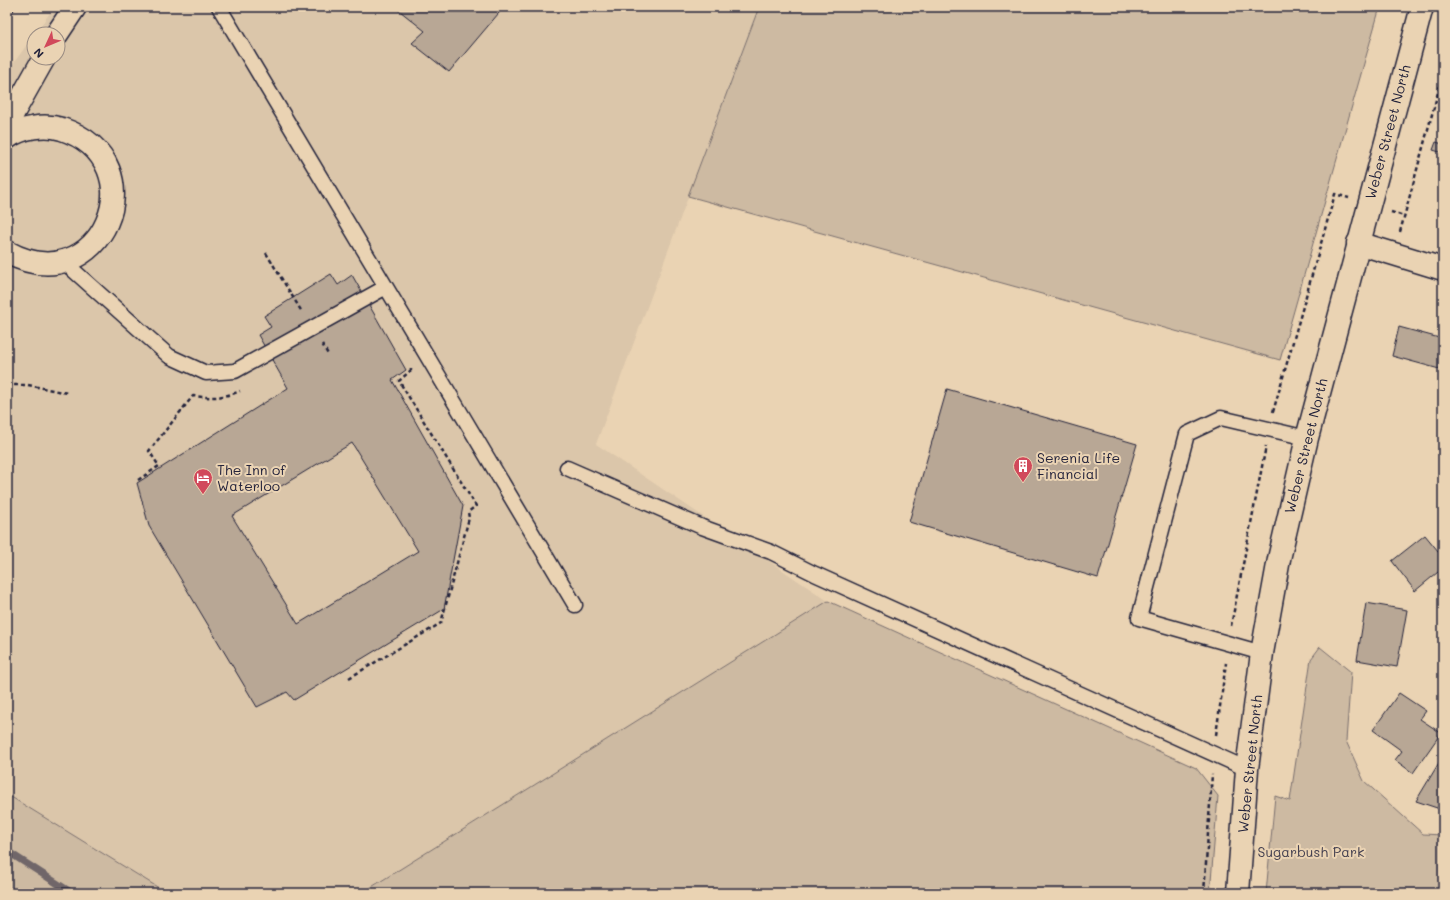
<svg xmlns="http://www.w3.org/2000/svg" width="1450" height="900" font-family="Mali,sans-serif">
<rect width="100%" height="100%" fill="#ead3b3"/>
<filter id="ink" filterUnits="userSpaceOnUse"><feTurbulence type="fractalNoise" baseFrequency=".025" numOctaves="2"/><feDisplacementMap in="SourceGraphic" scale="8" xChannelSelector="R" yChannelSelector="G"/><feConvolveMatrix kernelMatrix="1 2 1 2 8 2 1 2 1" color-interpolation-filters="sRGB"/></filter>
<g filter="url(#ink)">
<path fill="#dbc6aa" d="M54,7H759L596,444L828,601L362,893H167L8,795L7,72L34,35V58H58V34H35Z"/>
<path fill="#cdbaa2" stroke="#786e6e" d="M759,7H1380L1280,360L688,196Z
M828,601L1196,768L1218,796L1210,893H362Z
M1320,647L1351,672L1346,741L1364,781L1423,834L1443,835V893H1266L1275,796L1290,801L1311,659Z
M7,793L8,795L167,893H7Z"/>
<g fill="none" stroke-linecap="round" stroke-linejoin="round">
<path stroke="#6f6669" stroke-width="7" d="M7,851L72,893"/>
</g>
<path fill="#b8a795" stroke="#22223b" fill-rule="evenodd" d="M395,7H504L449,72L412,43L425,31Z
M1436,142L1443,144V153L1433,150Z
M331,274L338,285L352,275L406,370L392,380L463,506L444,609L294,700L287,692L257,707L149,526L137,483L288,388L258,335L271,327L264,316ZM352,443L418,551L298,624L232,516Z
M1399,327L1443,339V370L1392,356Z
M947,389L1137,444L1098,578L909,522Z
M1425,535L1443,557V568L1415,591L1392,561Z
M1366,603L1407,610L1397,667L1357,660Z
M1399,693L1426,711L1420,719L1441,733L1413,773L1395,760L1402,751L1373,730Z
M1443,756V805L1440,809L1416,801Z"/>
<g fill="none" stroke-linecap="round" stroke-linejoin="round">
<defs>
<path id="lane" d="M63,261L169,356L206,373L235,371L386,287L219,7
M386,287L575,605
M567,468L702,527L771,552L815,574L1247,769
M1262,653L1139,618L1187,434L1221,418L1307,438"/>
<path id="street" d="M57,34L75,7
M7,124L44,58
M7,138C22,127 45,124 62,129C161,162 101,304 7,252
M1358,243L1443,269"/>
<path id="secondary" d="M1238,893L1247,769L1262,653L1279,559L1307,438L1422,7"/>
</defs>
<use href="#lane" stroke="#22223b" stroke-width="17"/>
<use href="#street" stroke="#22223b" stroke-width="25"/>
<use href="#secondary" stroke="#22223b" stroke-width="25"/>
<path stroke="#22223b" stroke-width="2.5" stroke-dasharray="4 3" stroke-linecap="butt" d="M7,17L15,7
M1391,212L1404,216
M1400,232L1443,74
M266,253L302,312
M322,344L329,356
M7,385H28L67,393
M1273,412L1335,194L1349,198
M138,480L159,466L149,451L193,396C210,398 224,398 240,391
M1231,626L1266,446
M349,678L441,623L469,518L468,512L476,506L399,381L411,370V368
M1216,735L1226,663
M1204,893L1212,774"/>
<use href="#lane" stroke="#ead3b3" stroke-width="14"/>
<use href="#street" stroke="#ead3b3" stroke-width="22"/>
<use href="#secondary" stroke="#ead3b3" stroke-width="22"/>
</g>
</g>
<defs>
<symbol id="building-pin" viewBox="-11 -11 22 30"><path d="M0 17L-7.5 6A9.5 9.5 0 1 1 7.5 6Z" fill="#d1495b" stroke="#ead3b3"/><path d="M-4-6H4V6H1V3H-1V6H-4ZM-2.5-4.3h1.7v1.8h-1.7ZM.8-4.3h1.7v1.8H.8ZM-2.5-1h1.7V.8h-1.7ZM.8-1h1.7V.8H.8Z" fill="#fff"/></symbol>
<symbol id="hotel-pin" viewBox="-11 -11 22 30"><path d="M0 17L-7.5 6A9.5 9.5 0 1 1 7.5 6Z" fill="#d1495b" stroke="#ead3b3"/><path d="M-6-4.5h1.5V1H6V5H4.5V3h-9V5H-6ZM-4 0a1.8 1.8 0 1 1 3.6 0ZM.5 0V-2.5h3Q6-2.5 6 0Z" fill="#fff"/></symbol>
</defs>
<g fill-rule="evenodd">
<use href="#building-pin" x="1012" y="455" width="22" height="30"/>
<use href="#hotel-pin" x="192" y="467" width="22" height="30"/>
</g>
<g text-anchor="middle" stroke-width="4" stroke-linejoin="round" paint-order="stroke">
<g font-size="14" fill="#22223b" stroke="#ead3b3">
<text transform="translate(1388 132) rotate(-75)" y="5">Weber Street North</text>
<text transform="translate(1306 446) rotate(-76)" y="5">Weber Street North</text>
<text transform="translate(1250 764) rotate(-84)" y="5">Weber Street North</text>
</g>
<g font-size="14" fill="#22223b" stroke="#ead3b3" text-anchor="start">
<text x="1037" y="463">Serenia Life<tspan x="1037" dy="16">Financial</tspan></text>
<text x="217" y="475">The Inn of<tspan x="217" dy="16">Waterloo</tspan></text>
</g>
<g font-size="14" fill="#444050" stroke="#ead3b3">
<text x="1311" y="857">Sugarbush Park</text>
</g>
</g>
<rect width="1450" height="900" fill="none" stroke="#ead3b3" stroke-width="24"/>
<rect x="12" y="12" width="1426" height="876" fill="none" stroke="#22223b" stroke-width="1.5" filter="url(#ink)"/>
<g transform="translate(46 46) rotate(226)"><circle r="19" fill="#ead3b3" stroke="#9a8c83"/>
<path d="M0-3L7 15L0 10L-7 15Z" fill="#d1495b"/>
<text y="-6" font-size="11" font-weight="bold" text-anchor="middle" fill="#22223b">N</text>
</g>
</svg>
